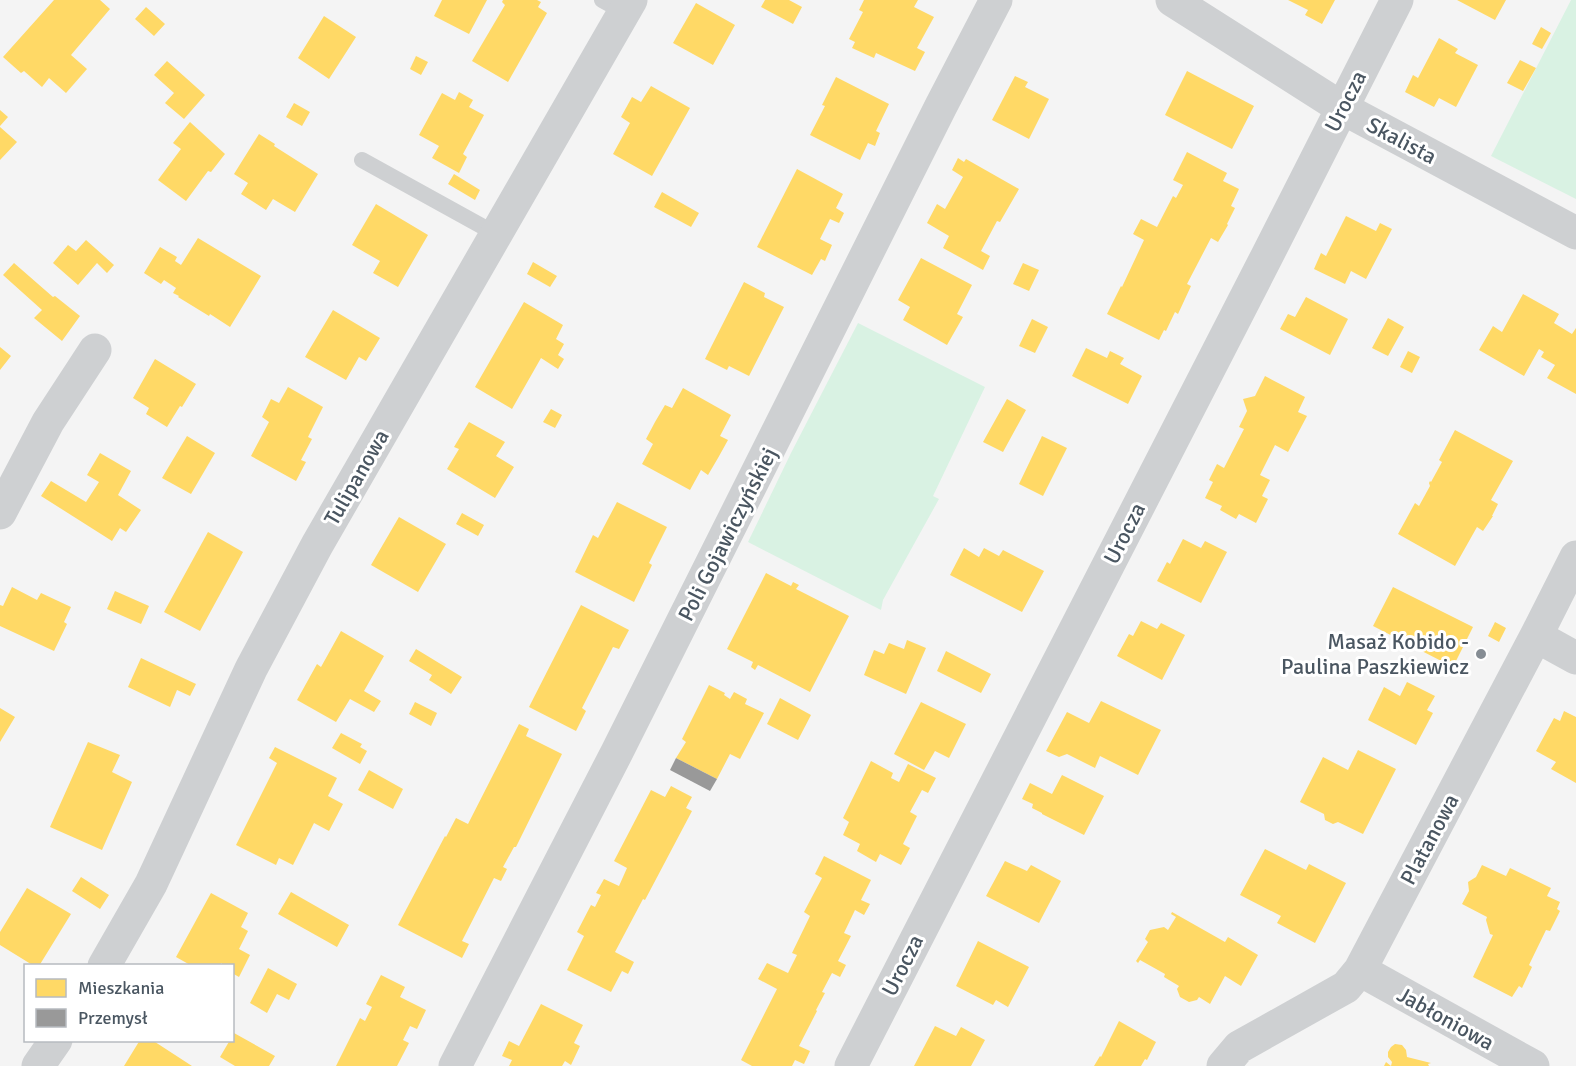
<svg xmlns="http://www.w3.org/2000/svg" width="1576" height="1066" font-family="Signika,sans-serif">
<rect width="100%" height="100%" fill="#f4f4f4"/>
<path fill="#d9f2e3" d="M1571,0H1576V199L1491,156Z
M858,323L985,387L933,496L939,499L883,600L881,610L748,542L791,453Z"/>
<path fill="#ffd966" d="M54,0H100L110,9L71,55L87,69L66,93L49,78L42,87L24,71L21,73L3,57Z
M442,0H487L469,34L434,16Z
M503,0H537L541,2L538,7L547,13L508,82L472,61L505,5L502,2Z
M765,0H789L802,7L793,24L761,7Z
M864,0H918L914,7L934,17L917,48L925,52L915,71L876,53L874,58L852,48L855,42L849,39L863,12L859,10Z
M1288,0H1335L1322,24L1305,15L1308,10Z
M1457,0H1506L1495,20Z
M696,3L735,25L713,65L673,43Z
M146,7L165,24L154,36L135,19Z
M324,16L356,37L329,79L298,58Z
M1541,27L1551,33L1542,49L1532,44Z
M1439,38L1458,49L1455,53L1478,65L1456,107L1439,98L1434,107L1405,92L1413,75L1418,78Z
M416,56L428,62L421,75L410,69Z
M1520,60L1536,68L1523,91L1507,83Z
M167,61L205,95L184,119L165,103L174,93L154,75Z
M1187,71L1254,106L1232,149L1165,115Z
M1015,76L1028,82L1025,87L1049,99L1029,139L992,120Z
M836,77L889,104L876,131L880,133L875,146L868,143L860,160L810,135L825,106L822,105Z
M651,86L690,108L652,176L613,154L630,123L621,117L632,97L641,102Z
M459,92L473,100L469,107L484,115L463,154L467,157L459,173L432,158L439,146L419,135L442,93L455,100Z
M294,103L310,112L302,126L286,117Z
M0,110L8,117L0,126Z
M190,122L225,154L211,172L208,171L186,201L158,180L181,149L173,143Z
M0,127L17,142L0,160Z
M259,134L275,144L274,146L318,174L295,212L273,199L266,210L241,194L248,183L234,174Z
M1187,152L1227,173L1223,181L1239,189L1231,206L1235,208L1227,224L1228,225L1218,242L1211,238L1187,284L1191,286L1178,314L1175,312L1166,331L1164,330L1159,340L1107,314L1121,286L1122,287L1144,240L1133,234L1141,219L1157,227L1173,196L1176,198L1183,185L1173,180Z
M958,158L964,162L966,159L1019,189L1000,222L997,221L981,251L990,256L983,270L943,248L949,236L927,223L937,204L945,209L963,177L952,170Z
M797,169L843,194L836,208L844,213L839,223L830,219L820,239L832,245L825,261L821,259L812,275L757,247Z
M454,174L480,190L475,200L448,184Z
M662,192L699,213L691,227L654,207Z
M376,204L428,235L398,287L373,273L380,261L352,245Z
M1346,216L1376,231L1380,223L1392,229L1366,279L1351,271L1345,284L1314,269L1321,253L1326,256Z
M198,238L261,276L230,327L210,314L209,316L178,297L179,296L173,293L176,288L164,280L161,284L144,273L160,247L177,257L175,261L181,265Z
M86,240L114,265L107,273L97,263L78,285L53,263L68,245L76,251Z
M921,258L972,285L957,314L963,317L947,345L903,320L910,307L898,300Z
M533,262L557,276L550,287L527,274Z
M14,263L53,297L55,296L80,316L62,341L34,318L42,310L3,275Z
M1023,263L1039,270L1029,291L1013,284Z
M744,282L765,293L764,297L784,307L749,376L729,366L727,370L705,359Z
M1523,294L1559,314L1554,323L1572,334L1576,328V394L1547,378L1555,365L1541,357L1544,352L1539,349L1524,376L1479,350L1493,326L1502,332Z
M1306,297L1348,319L1330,355L1280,329L1288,314L1295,317Z
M524,302L563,325L556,339L564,344L558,355L564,359L558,369L541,358L512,409L475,387Z
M333,310L380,338L366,361L359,357L346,380L305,357Z
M1388,318L1404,327L1388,356L1372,348Z
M1032,319L1048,327L1035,353L1019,346Z
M0,347L11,356L0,370Z
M1086,348L1107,358L1110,351L1124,358L1120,364L1142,376L1128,404L1072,376Z
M1408,351L1420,357L1412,373L1400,367Z
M155,359L196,384L182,407L180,406L167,427L146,414L149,408L133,398Z
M1265,376L1305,397L1298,412L1307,416L1288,452L1275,445L1260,475L1270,480L1262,496L1268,499L1256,523L1239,514L1236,519L1220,510L1222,506L1205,498L1213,482L1209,480L1217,464L1224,468L1244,429L1239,427L1247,411L1243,399L1255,396Z
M288,387L323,407L308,437L312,439L301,460L306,462L296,481L251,456L269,422L262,417L271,399L279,403Z
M683,388L731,415L720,436L728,440L718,458L708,475L701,470L690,490L642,464L653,444L646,439L655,422L665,405L672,408Z
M1007,399L1026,410L1003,452L983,442Z
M551,409L562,415L555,428L543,422Z
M469,422L505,442L496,456L514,467L495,498L447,469L459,449L454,447Z
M1455,430L1513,461L1491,500L1498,504L1492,516H1493L1483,531L1477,527L1455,566L1398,534L1415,503L1419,506L1430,486L1429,483L1430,481L1431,482L1442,462L1439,460Z
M187,436L215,453L191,494L162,478Z
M1042,436L1067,448L1043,496L1019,484Z
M100,453L131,471L118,495L141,510L126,532L120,528L112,541L41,496L51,481L86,502L99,482L87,475Z
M617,502L667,527L649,563L652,565L634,602L575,572L593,535L598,538Z
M462,513L484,525L478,536L456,524Z
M399,517L446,544L418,592L371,565Z
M208,532L243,552L200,631L164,612Z
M1183,539L1201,548L1205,541L1227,552L1201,603L1157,581L1167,562L1170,564Z
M964,548L979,557L984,548L999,556L1003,550L1044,571L1022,612L950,575Z
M766,573L791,586L793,582L799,585L796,589L849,616L810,692L758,665L755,670L751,667L753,662L727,649Z
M12,587L37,600L41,593L71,607L64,622L67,624L54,651L0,626V605L3,606Z
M1393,587L1473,627L1453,667L1373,626Z
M115,591L149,606L141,624L107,609Z
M581,605L629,630L619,649L613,647L582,708L586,711L576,731L529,707Z
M1141,621L1157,629L1161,623L1185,635L1162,680L1117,656L1129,634L1133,636Z
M1495,622L1506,628L1499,642L1488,636Z
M341,631L384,656L364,691L381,701L374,712L350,699L336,722L297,700L317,664L321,667Z
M907,640L926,648L906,694L864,675L874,650L884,654L889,643L904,649Z
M416,649L462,677L451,694L429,680L432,675L409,661Z
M946,651L991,674L981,693L937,671Z
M141,658L196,684L190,696L177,690L170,707L128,687Z
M1407,682L1435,696L1427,710L1433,713L1416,745L1368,720L1384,687L1400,696Z
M709,685L725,693L724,695L730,699L734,692L747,699L745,704L764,713L740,759L730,754L717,779L676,758L686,742L682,739Z
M780,698L811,715L798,740L767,724Z
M1101,701L1161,730L1138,775L1100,756L1095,768L1067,754L1059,757L1046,751L1067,712L1089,723Z
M415,702L437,713L431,726L409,714Z
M921,702L966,724L949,758L935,751L924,770L894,754Z
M0,708L15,717L0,742Z
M1564,711L1576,717V783L1551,769L1556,762L1536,751L1554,718L1560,721Z
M519,724L529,729L526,736L562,754L516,847H514L503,867L507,869L501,881L494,878L462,941L469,944L462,958L398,925L445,836L446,837L456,818L468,824Z
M341,733L362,744L360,747L367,751L360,764L332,748Z
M88,742L120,755L112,772L132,782L102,850L50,827Z
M275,747L337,778L328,796L343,804L329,831L314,823L293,865L279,858L276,865L236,845L277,763L269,758Z
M1358,750L1396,769L1363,834L1338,822L1333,824L1325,820L1324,814L1300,802L1323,757L1348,770Z
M871,761L893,773L891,778L899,782L908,764L936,778L928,793L922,790L910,812L917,816L903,844L910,848L901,865L880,854L876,862L857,851L860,844L843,835L849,822L843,818Z
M369,770L403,789L393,809L358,790Z
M1062,775L1104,796L1084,835L1042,814V813L1032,808L1033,804L1022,799L1030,783L1052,794Z
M671,786L692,797L686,808L692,811L645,900L643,899L615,952L634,962L628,974L622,971L611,992L567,970L584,936L577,932L591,905L595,907L601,895L596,893L604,879L619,886L627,868L614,861L651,790L665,797Z
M1265,849L1306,870L1309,864L1346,883L1315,943L1277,923L1281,916L1240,895Z
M824,856L871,880L861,900L870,904L864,915L855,910L844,933L851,936L838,961L846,965L840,977L832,973L822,992L825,993L816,1010L817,1011L799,1046L810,1051L804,1064L795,1060L792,1066H752L741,1060L777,989L758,979L767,963L788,973L797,955L792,953L810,916L804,912L822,878L815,874Z
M1005,861L1027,871L1031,865L1061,881L1039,923L986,896Z
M1482,865L1506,876L1510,868L1551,888L1547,896L1560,902L1557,909L1560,911L1550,931L1546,930L1529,965L1532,967L1522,988L1519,986L1512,997L1473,977L1493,935L1490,934L1486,920L1487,917L1462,904L1469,891L1468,882L1476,877Z
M81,877L109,895L100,909L72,891Z
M27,888L71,914L39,966H34L0,945V932Z
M291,892L349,925L337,947L278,914Z
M211,893L248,913L241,927L248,931L239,949L250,955L239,977L232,973V966H225L221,963L220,966H192L176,957Z
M1172,912L1225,942L1228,937L1258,955L1241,986L1225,976L1210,1004L1199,997L1197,1000L1189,1002L1180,997L1177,989L1179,986L1164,977L1165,974L1140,960L1138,963L1136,961L1148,942L1145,939L1150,930L1164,927L1168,930L1176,917L1171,914Z
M978,941L1029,967L1008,1007L996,1000L993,1005L956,986Z
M268,968L297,984L289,1000L277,994L267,1013L250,1003Z
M381,975L405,987L400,997L426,1010L417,1029L410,1026L403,1040L409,1043L397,1066H336L360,1018L365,1021L372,1007L366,1004Z
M541,1004L583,1025L574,1043L580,1046L571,1065L565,1061L562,1066H509L512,1060L502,1056L509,1041L519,1046Z
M1119,1021L1156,1042L1147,1060L1145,1059L1141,1066H1094L1100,1056L1101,1057Z
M935,1026L956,1036L961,1027L985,1040L971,1066H914Z
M234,1033L275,1056L269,1066H235L220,1057L230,1040H232Z
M140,1040H152L192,1066H124Z
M1395,1044L1402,1045L1406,1050L1407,1057L1431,1063L1428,1064L1429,1066H1384L1386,1062L1391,1066L1392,1062L1388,1057V1052L1391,1047Z"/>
<path fill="#999" d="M676,758L717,779L710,791L670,770Z"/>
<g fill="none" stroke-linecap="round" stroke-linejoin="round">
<path stroke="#ced0d2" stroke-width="16" d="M602,0L624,12
M362,160L496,234"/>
<path stroke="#ced0d2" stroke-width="33" d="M1172,0L1342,108L1576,233
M0,513L48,422L95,350
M1536,636L1576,658
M104,966L151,884L251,669L317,545L631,0
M1360,970L1533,1066
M38,1066L56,1040
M455,1066L617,752L941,106L996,0
M851,1066L1267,256L1397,0
M1223,1066L1239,1047L1346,987L1360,970L1536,636L1576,557"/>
</g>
<circle fill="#868d94" stroke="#fff" stroke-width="2" cx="1481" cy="654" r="6"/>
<g text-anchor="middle" stroke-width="6" stroke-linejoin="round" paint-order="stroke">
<g font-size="22" fill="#4a5661" stroke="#fff">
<text transform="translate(1345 101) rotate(-63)" y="8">Urocza</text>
<text transform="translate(1402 140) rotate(28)" y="8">Skalista</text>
<text transform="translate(356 477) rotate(-60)" y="8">Tulipanowa</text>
<text transform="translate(1124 533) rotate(-63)" y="8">Urocza</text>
<text transform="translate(727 534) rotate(-63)" y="8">Poli Gojawiczyńskiej</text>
<text transform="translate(1429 839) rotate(-62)" y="8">Platanowa</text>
<text transform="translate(902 965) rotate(-63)" y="8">Urocza</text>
<text transform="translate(1446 1018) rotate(29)" y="8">Jabłoniowa</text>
</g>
<g font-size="22" fill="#4a5661" stroke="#fff" text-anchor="end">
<text x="1469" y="649">Masaż Kobido -<tspan x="1469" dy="25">Paulina Paszkiewicz</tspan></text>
</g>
</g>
<rect x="24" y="964" width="210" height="78" fill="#ffffff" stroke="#b7bbc0" stroke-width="1.5"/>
<rect x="36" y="979" width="30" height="18" fill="#ffd966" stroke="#b7bbc0" stroke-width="1.5"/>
<text x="78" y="994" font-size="18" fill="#4a5661">Mieszkania</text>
<rect x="36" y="1009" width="30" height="18" fill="#999999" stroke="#b7bbc0" stroke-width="1.5"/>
<text x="78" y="1024" font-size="18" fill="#4a5661">Przemysł</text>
</svg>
